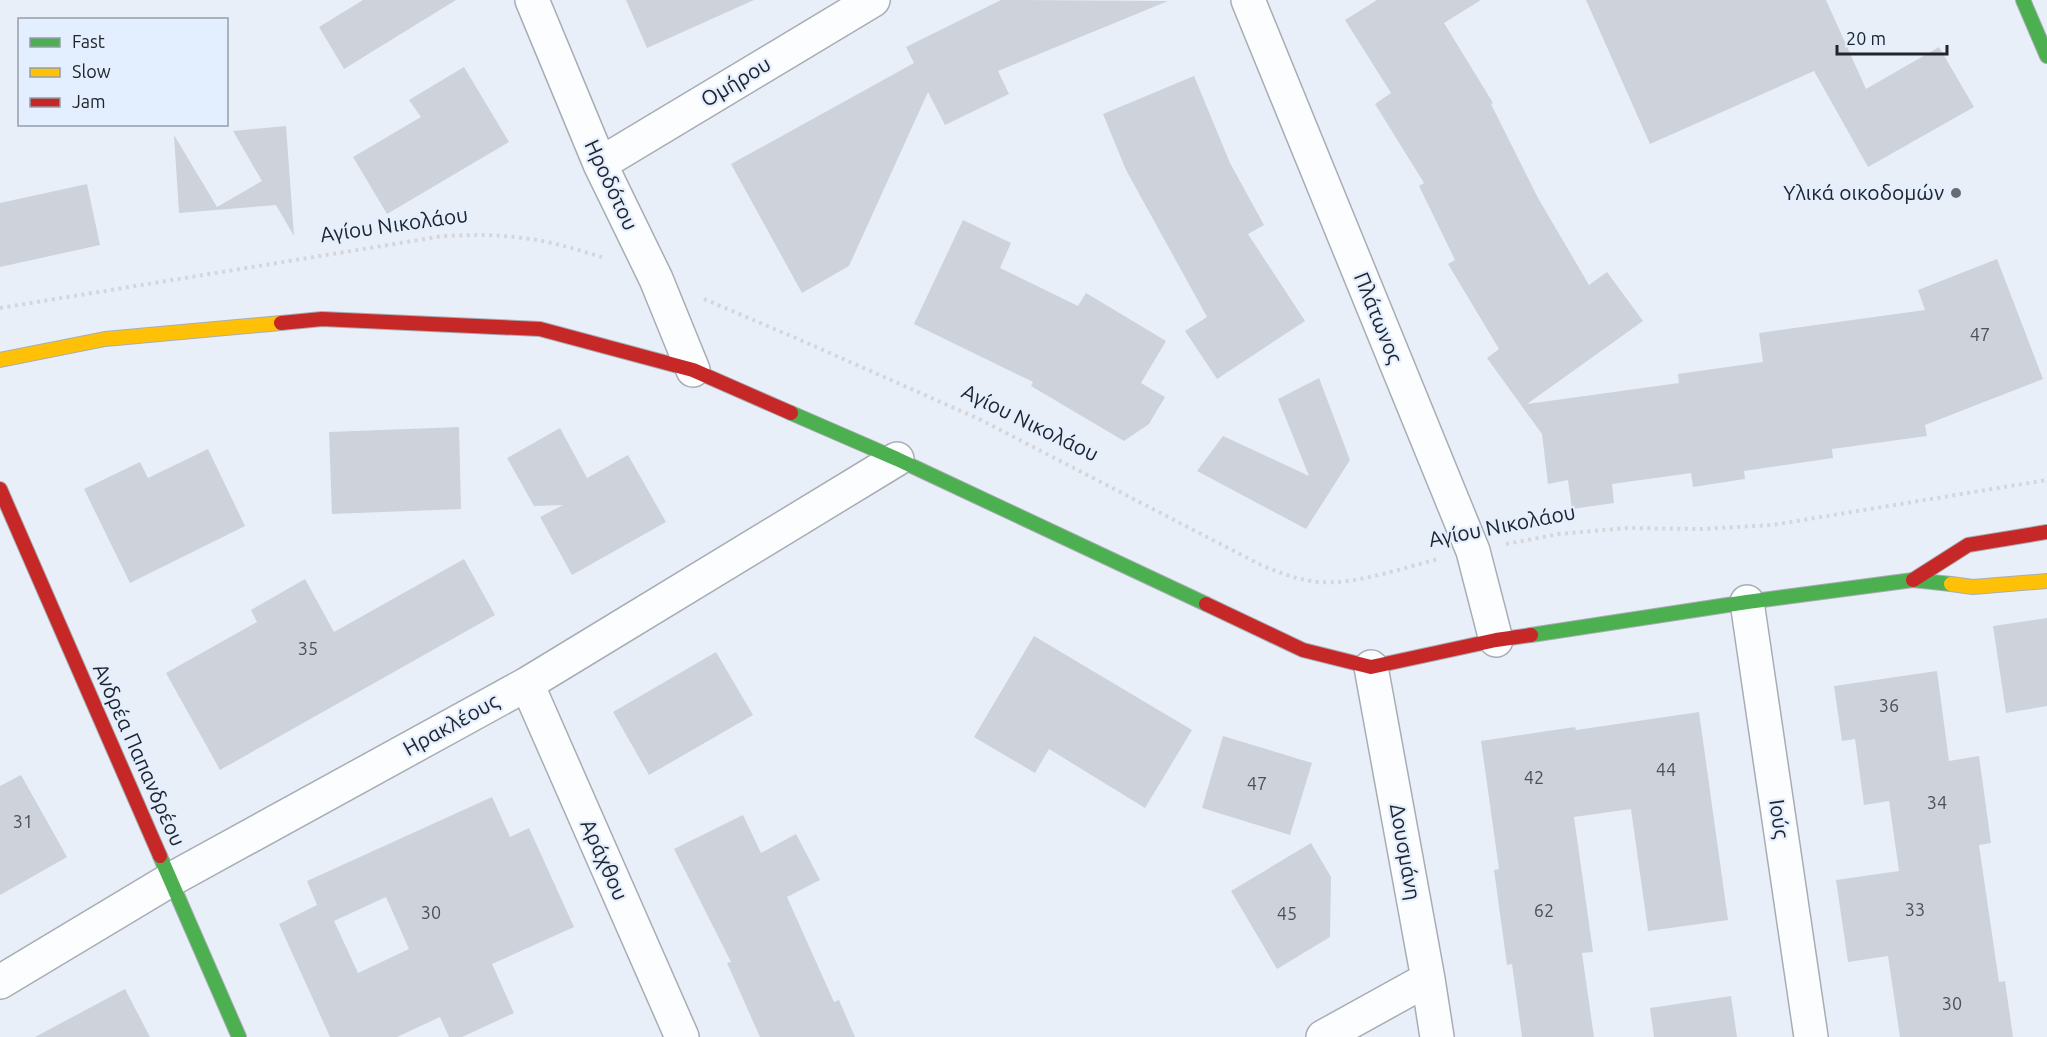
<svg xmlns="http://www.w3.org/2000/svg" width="2047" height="1037" font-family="Ubuntu,sans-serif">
<rect width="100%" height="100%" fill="#e9eff9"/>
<path fill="#ced2da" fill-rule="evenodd" d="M363,0H456L344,69L319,27Z
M626,0H754L647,48Z
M1001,0L1168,1L998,71L1009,94L945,125L928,92L849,266L802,293L731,164L914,63L906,47Z
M1377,0H1481L1444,23L1493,103L1491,104L1538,198L1589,285L1607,272L1643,321L1527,404L1679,383L1678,374L1763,362L1759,333L1925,310L1918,290L1997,259L2043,379L1925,425L1927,436L1832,449L1833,458L1744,471L1745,479L1693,487L1691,473L1612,484L1614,503L1572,509L1568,480L1548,484L1542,434L1487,358L1499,349L1448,264L1455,260L1419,186L1424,183L1375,104L1391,93L1345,20Z
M1586,0H1826L1866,89L1939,47L1974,107L1868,167L1814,71L1650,144Z
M464,67L509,142L387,214L353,157L421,117L409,100Z
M1194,76L1230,163L1264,225L1248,234L1305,321L1217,379L1185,331L1207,317L1126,170L1103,114Z
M286,126L294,236L276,205L179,213L174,135L217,207L262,181L233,131Z
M87,184L100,245L0,267V203Z
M963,220L1011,243L1000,268L1078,306L1086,293L1166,341L1141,383L1165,397L1149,424L1124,441L1031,386L1033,382L914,324Z
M1319,378L1350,460L1306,529L1197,471L1223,436L1309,476L1278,399Z
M459,427L461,509L332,514L329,432Z
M560,428L587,478L628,455L666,522L572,575L540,517L563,505L534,506L507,458Z
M208,449L245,526L130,583L84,489L140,462L148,478Z
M464,559L495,615L220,770L166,673L257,622L251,610L305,579L334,632Z
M2047,618V706L2006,713L1993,626Z
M1034,636L1192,730L1145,808L1049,749L1035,773L974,737Z
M716,652L753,715L649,775L613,712Z
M1937,671L1949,761L1979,756L1991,843L1979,845L1999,982L2005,981L2013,1037H1900L1888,956L1848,962L1836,880L1899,871L1889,801L1864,805L1855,739L1842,741L1834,686Z
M1699,712L1728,920L1648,931L1631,809L1574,817L1593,952L1582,953L1594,1037H1522L1512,964L1507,965L1494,870L1499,869L1481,741L1575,727L1576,730Z
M1223,736L1312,763L1290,835L1202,808Z
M21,775L67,857L0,895V786Z
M492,797L510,837L529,828L574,927L492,964L514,1013L462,1037H449L440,1017L397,1037H330L279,924L317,905L307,881ZM386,897L409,949L358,973L334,921Z
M743,815L761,853L796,834L820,880L787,897L834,1002L839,1000L855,1037H760L727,963L731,962L674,849Z
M1311,843L1331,877L1330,937L1277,969L1231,891Z
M125,989L150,1037H35Z
M1731,996L1737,1037H1654L1650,1008Z"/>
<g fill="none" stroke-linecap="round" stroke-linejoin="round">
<defs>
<path id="street" d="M532,0L600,164L656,279L693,370
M1248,0L1473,551L1496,640
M600,164L873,0
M1747,602L1811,1037
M1371,667L1428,979L1437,1037
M527,684L682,1037
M0,982L170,880L527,684L897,459
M1323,1037L1428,979"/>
<path id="fast" d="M2023,0L2047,56
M791,413L897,459L1206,604
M1531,635L1747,602L1913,580L1951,584
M160,856L239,1037"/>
<path id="slow" d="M0,360L105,339L281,323
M1951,584L1973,587L2047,581"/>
<path id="jam" d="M281,323L322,319L540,329L693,370L791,413
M0,489L160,856
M1913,580L1968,545L2047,532
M1206,604L1303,650L1371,667L1496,640L1531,635"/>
</defs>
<use href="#street" stroke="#a8adb4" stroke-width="36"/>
<use href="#fast" stroke="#a8adb4" stroke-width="16"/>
<use href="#slow" stroke="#a8adb4" stroke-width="16"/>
<use href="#jam" stroke="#a8adb4" stroke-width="16"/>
<path stroke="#d5d6da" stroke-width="4" stroke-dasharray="3 4.5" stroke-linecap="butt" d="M704,299L805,342L979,419L1261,565C1280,573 1298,580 1319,582C1354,585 1403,568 1438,559
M0,308L443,236C470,235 496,234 523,238C551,241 578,250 605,258
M1506,544L1559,534L1626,528L1701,529L1772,525L2047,480"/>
<use href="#street" stroke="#fcfdfe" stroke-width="33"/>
<use href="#fast" stroke="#4caf50" stroke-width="14"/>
<use href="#slow" stroke="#ffc107" stroke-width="14"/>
<use href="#jam" stroke="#c62828" stroke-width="14"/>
</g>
<circle fill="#676c73" stroke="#e3eeff" stroke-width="2" cx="1956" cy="193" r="6"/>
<g text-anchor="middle" stroke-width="4.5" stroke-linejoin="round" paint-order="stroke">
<g font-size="18" fill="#4c5057">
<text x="1980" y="341">47</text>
<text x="308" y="655">35</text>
<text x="1889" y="712">36</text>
<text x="1666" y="776">44</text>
<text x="1534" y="784">42</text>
<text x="1257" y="790">47</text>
<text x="1937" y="809">34</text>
<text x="23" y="828">31</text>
<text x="1915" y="916">33</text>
<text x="1544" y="917">62</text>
<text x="431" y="919">30</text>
<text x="1287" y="920">45</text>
<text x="1952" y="1010">30</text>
</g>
<g font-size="21" fill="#21252b" stroke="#e3eeff">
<text transform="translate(736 82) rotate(-31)" y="7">Ομήρου</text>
<text transform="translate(611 185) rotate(65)" y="7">Ηροδότου</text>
<text transform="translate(394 225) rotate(-8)" y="7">Αγίου Νικολάου</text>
<text transform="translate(1378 318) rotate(68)" y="7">Πλάτωνος</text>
<text transform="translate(1030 423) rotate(26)" y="7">Αγίου Νικολάου</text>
<text transform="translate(1502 526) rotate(-11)" y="7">Αγίου Νικολάου</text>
<text transform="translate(451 725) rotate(-29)" y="7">Ηρακλέους</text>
<text transform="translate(139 755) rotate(66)" y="7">Ανδρέα Παπανδρέου</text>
<text transform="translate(1779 819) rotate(82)" y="7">Ιούς</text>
<text transform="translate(1405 852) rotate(80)" y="7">Δουσμάνη</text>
<text transform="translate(604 860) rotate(66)" y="7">Αράχθου</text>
</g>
<g font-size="21" fill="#21252b" stroke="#e3eeff" text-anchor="end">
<text x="1944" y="200">Υλικά οικοδομών</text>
</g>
</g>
<rect x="18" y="18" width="210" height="108" fill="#e3eeff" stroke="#959eaa" stroke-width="1.5"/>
<rect x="30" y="38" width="30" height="9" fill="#4caf50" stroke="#959eaa" stroke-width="1.5"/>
<text x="72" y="48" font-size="18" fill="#21252b">Fast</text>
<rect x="30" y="68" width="30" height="9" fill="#ffc107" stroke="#959eaa" stroke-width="1.5"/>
<text x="72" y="78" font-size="18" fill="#21252b">Slow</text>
<rect x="30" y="98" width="30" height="9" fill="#c62828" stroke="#959eaa" stroke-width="1.5"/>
<text x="72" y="108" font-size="18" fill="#21252b">Jam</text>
<path d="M1837 45v9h110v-9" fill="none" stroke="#21252b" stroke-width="3"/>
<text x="1846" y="45" font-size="18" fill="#21252b" stroke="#e3eeff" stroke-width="4.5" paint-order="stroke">20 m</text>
</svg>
